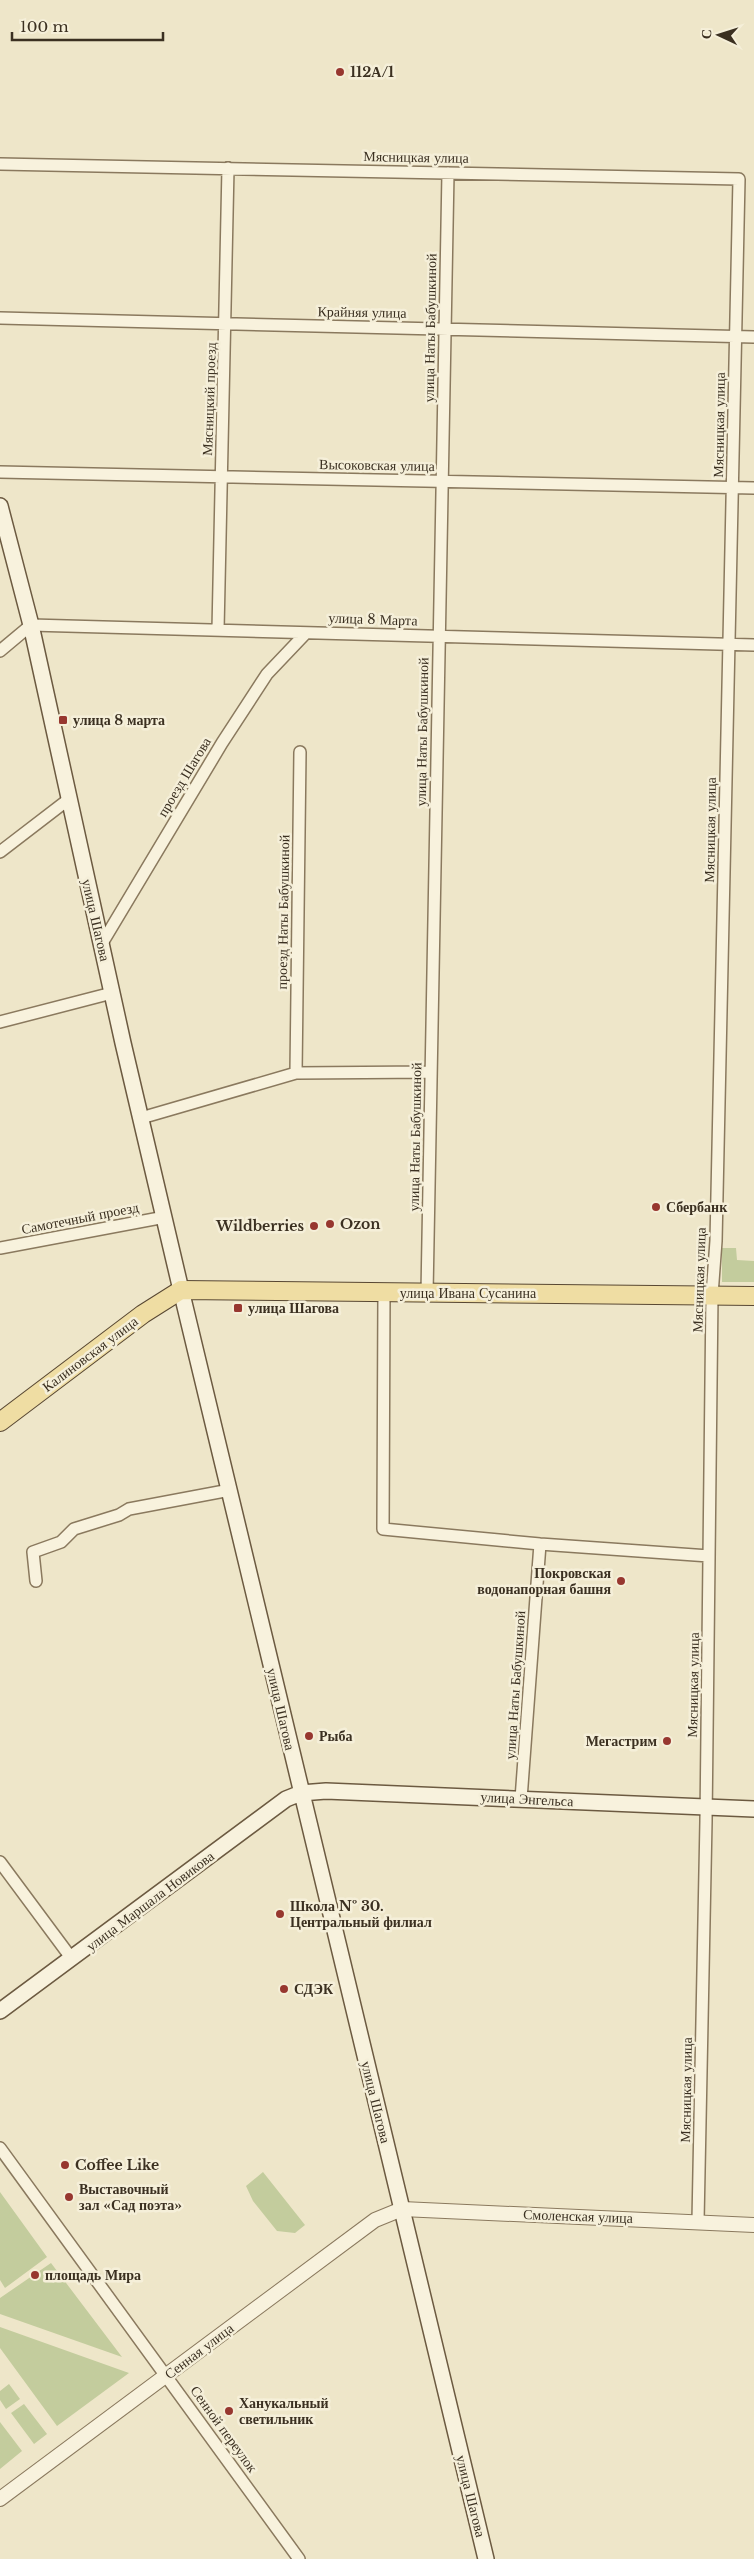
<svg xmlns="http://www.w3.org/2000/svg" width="754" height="2559" font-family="'Libre Baskerville',serif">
<rect width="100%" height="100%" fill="#eee6c9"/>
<path fill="#c3cc9d" d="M722,1248H736L737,1260L754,1261V1282H722Z
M263,2172L305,2225L295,2233L277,2231L253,2201L246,2186Z
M0,2192L47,2257L5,2288L0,2280Z
M51,2263L122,2357L0,2314V2298Z
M0,2327L129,2373L57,2426L0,2348Z
M9,2384L20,2399L6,2409L0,2400V2391Z
M24,2404L47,2434L34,2444L11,2413Z
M0,2422L22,2451L0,2469Z"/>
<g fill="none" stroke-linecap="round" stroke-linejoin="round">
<defs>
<path id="minor" d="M0,164L739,179L716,1241L712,1295L706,1821L698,2221
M0,318L754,337
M0,472L754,488
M218,630L228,168
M0,651L31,625L754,645
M0,852L69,799
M101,945L222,743L267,674L306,633
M0,1022L112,993
M296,1073L300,752
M141,1118L296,1073L431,1072
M0,1248L165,1217
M384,1292L383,1529L540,1544L709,1556
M427,1293L448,173
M36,1581L33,1552L61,1542L74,1529L119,1515L129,1509L230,1490
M521,1799L540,1544
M0,1862L72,1959
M0,2148L299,2559"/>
<path id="tertiary" d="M0,2499L375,2220L402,2209L754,2225"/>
<path id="secondary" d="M0,506L31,625L123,1043L181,1290L486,2559
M0,2011L286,1799L301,1793L326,1791L754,1809"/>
<path id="primary" d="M0,1422L143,1314L181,1290L754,1296"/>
</defs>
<use href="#minor" stroke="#8a795e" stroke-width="14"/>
<use href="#tertiary" stroke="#8a795e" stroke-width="16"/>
<use href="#secondary" stroke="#6c5a41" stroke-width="18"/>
<use href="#primary" stroke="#584732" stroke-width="20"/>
<use href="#minor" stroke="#f8f2dd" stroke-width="11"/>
<use href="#tertiary" stroke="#f8f2dd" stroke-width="14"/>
<use href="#secondary" stroke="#f8f2dd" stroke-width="15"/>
<use href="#primary" stroke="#efdda3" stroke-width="18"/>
</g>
<g fill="#97372f" stroke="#f5efd9" stroke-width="2">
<circle cx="340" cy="72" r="5"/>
<rect x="58" y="715" width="10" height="10" rx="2.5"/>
<circle cx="656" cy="1207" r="5"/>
<circle cx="330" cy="1224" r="5"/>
<circle cx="314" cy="1226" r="5"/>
<rect x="233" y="1303" width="10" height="10" rx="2.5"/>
<circle cx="621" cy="1581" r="5"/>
<circle cx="309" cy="1736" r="5"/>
<circle cx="667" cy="1741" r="5"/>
<circle cx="280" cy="1914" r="5"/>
<circle cx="284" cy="1989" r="5"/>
<circle cx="65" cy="2165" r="5"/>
<circle cx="69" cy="2197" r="5"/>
<circle cx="35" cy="2275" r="5"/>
<circle cx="229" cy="2411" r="5"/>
</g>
<g text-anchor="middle" stroke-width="5" stroke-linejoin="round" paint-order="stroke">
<g font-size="14" font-weight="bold" fill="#3b3021" stroke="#f5efd9" text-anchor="start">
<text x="350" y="77">112А/1</text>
<text x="73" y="725">улица 8 марта</text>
<text x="666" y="1212">Сбербанк</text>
<text x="340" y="1229">Ozon</text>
<text x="304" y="1231" text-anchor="end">Wildberries</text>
<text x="248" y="1313">улица Шагова</text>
<text x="611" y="1578" text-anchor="end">Покровская<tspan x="611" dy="16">водонапорная башня</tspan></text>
<text x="319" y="1741">Рыба</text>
<text x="657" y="1746" text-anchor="end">Мегастрим</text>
<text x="290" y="1911">Школа № 30.<tspan x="290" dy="16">Центральный филиал</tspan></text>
<text x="294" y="1994">СДЭК</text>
<text x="75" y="2170">Coffee Like</text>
<text x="79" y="2194">Выставочный<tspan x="79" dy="16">зал «Сад поэта»</tspan></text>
<text x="45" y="2280">площадь Мира</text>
<text x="239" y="2408">Ханукальный<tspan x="239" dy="16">светильник</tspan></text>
</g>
<g font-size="14" fill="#3b3021" stroke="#f5efd9">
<text transform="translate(416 157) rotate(1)" y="5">Мясницкая улица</text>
<text transform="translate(362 312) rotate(1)" y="5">Крайняя улица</text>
<text transform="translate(430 328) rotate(-89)" y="5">улица Наты Бабушкиной</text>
<text transform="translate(209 399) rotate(-88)" y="5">Мясницкий проезд</text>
<text transform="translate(719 425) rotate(-89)" y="5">Мясницкая улица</text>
<text transform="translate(377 465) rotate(1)" y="5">Высоковская улица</text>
<text transform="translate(373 619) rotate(2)" y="5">улица 8 Марта</text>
<text transform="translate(422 732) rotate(-89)" y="5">улица Наты Бабушкиной</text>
<text transform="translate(184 777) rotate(-59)" y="5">проезд Шагова</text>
<text transform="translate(710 830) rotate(-89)" y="5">Мясницкая улица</text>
<text transform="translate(283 912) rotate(-89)" y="5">проезд Наты Бабушкиной</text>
<text transform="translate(96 920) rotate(77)" y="5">улица Шагова</text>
<text transform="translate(415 1137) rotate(-89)" y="5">улица Наты Бабушкиной</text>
<text transform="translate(80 1218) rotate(-11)" y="5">Самотечный проезд</text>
<text transform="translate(699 1280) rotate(-88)" y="5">Мясницкая улица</text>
<text x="468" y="1298">улица Ивана Сусанина</text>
<text transform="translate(90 1354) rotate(-37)" y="5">Калиновская улица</text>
<text transform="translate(515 1685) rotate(-86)" y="5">улица Наты Бабушкиной</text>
<text transform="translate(693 1685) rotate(-89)" y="5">Мясницкая улица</text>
<text transform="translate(281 1709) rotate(77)" y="5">улица Шагова</text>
<text transform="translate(527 1799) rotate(3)" y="5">улица Энгельса</text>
<text transform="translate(150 1901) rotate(-37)" y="5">улица Маршала Новикова</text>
<text transform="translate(686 2090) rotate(-89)" y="5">Мясницкая улица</text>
<text transform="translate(376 2102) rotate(76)" y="5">улица Шагова</text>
<text transform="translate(578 2216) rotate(2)" y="5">Смоленская улица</text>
<text transform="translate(199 2351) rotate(-37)" y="5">Сенная улица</text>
<text transform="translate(224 2429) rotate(54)" y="5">Сенной переулок</text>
<text transform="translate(471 2496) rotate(76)" y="5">улица Шагова</text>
</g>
</g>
<g transform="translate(719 35) rotate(274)" stroke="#f5efd9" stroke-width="4" paint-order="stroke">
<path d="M0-4L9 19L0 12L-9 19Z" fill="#3b3021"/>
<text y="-8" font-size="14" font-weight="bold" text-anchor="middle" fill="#3b3021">С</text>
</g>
<path d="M12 32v8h151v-8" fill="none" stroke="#3b3021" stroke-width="2.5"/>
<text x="20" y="32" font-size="15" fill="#3b3021" stroke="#f5efd9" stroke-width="4" paint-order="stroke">100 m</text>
</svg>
